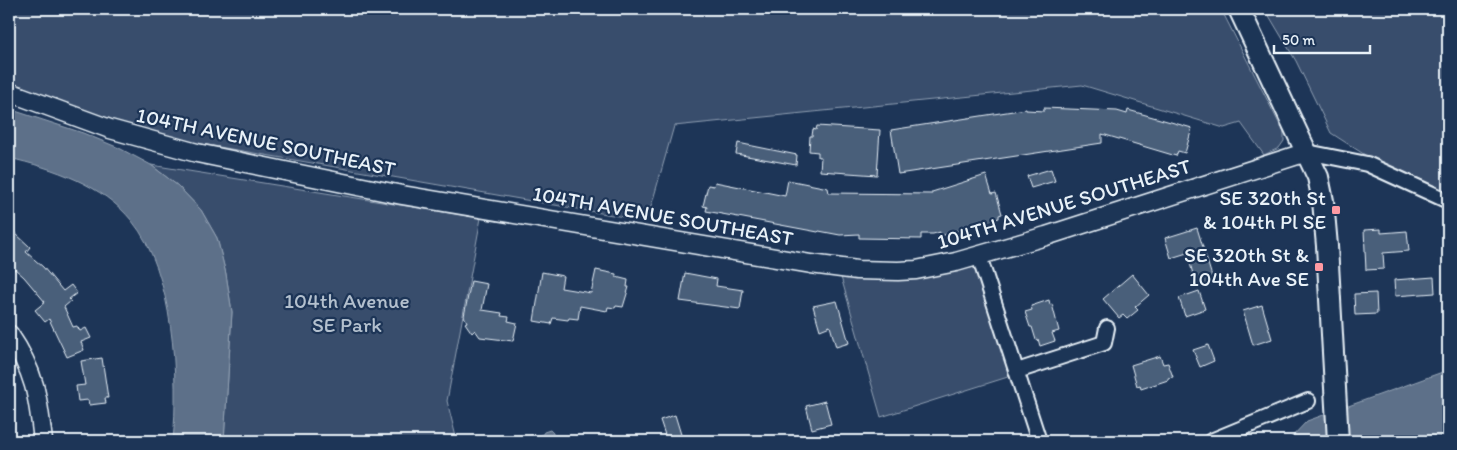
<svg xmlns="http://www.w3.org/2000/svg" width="1457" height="450" font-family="Itim,sans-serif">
<rect width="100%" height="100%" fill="#1d3557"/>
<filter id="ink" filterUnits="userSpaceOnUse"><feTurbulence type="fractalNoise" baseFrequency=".02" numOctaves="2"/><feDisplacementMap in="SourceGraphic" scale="10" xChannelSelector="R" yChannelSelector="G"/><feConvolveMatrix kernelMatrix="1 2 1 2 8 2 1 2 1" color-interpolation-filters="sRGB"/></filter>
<g filter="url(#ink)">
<path fill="#374d6c" stroke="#909fb2" d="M9,9H1221L1284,133V141L1279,148L1264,155L1241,123L1224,128L1082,85L674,126L647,221L150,135L9,83Z
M1265,9H1448V193L1419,182L1376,162L1331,133L1296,61Z
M151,165L481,218L447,401L457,441H224L232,312L226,274L217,238L201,210L178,186Z
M975,267L1011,376L881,417L841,277L904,278L933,275Z"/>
<path fill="#5d7089" stroke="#95a4b5" d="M9,109L83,133L119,148L151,165L178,186L201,210L217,238L226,274L232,312L224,441H173C179,378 174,272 132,221C103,185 53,168 9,158Z
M1448,370V441H1288L1307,421Z
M550,430L553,433V439L551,441H530L529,436C534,435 538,437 542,435L544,432Z"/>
<path fill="#495e7a" stroke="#e8f1f8" d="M1044,108L1117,111L1127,114L1128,110L1192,128L1185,153L1178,151L1176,156L1102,134V143L898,174L891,130L1026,109V110L1044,111Z
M817,126L880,130L877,175L820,171L821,157H818V152L809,151L810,136H812L813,129L816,130Z
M738,143L797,155L796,165L736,154Z
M1051,169L1055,181L1031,188L1027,176Z
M986,175L992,194L996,193L1002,214L999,215V218L941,236L940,232L933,234H921V239L859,238V234L840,235L819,231L818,232L706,211L707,207L703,206L708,185L714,186L715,182L785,196L788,180L828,188L829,193L932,194V192Z
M1197,228L1214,283L1197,288L1187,253L1171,258L1165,238Z
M1381,229V233L1407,231L1409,251L1383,253L1384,269L1366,270L1364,230Z
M15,233L30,247L26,252L43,267L63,291L71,285L77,293L69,299L71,301L64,307L73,327L77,326L80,331L86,328L91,338L81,342L84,350L67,357L49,319L45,322L35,310L45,302L24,277L15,269L9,276V240Z
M596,270L616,274V277L628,280L627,287H629L623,307L616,306L615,308L608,307L607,311L580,306L578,319L569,318L568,320L553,318L551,324L534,321L542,272L563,276L561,288L591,293Z
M685,273L717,279L716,286L743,290L740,309L680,301Z
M1132,274L1149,295L1135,307L1138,310L1127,319L1123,315L1119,318L1103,299Z
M1434,277L1435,293L1395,296L1394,280Z
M471,281L487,284L482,310L502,313L501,316L509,317L508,321L517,323L513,341L480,337L475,330L472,333L465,323L467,322L464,316Z
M1199,291L1205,309L1185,316L1179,298Z
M1376,293L1377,314L1355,315L1354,294Z
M1049,300L1050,305L1052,304L1059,331L1052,333L1055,341L1040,346L1038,339L1036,340L1032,327H1030L1025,312L1032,310L1031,306Z
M837,301L849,343L836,347L830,326L820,330L813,306Z
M1262,305L1272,339L1253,345L1243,311Z
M1208,345L1214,361L1200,367L1193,350Z
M1160,356L1163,364L1168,363L1173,377L1168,378V380L1141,389L1140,385L1137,386L1131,365Z
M102,358L108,398H105L106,403L89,405L88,400L78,401L76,386L85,385L81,361Z
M825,401L831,424L812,429L806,406Z
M675,415L683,441H667L660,420Z"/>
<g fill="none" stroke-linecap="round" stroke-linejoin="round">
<defs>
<path id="minor" d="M1307,152L1367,164L1448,201
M979,256L1039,441
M1017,371L1104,343L1107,328
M1211,441L1308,401"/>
<path id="tertiary" d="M9,92L110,129L197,153L402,195L811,264L857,270L898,271L916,270L956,262L1046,236L1307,152
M9,334C35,372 38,396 43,441"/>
<path id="secondary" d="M1239,9L1318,177L1323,201L1327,246L1338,441"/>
</defs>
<use href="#minor" stroke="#e8f1f8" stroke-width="18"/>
<use href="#tertiary" stroke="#e8f1f8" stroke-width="21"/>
<use href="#secondary" stroke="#e8f1f8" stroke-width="24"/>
<use href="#minor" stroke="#1d3557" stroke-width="14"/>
<use href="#tertiary" stroke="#1d3557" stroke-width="18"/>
<use href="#secondary" stroke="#1d3557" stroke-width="20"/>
</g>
</g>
<g fill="#ff9aa2" stroke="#1d3557" stroke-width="2">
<rect x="1331" y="205" width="10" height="10" rx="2.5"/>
<rect x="1314" y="262" width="10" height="10" rx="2.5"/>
</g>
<g text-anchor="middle" stroke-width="4.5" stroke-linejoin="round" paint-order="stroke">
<g font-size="21" fill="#e8f1f8" stroke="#1d3557">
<text transform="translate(266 142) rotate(12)" y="7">104TH AVENUE SOUTHEAST</text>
<text transform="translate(1064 204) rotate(-17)" y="7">104TH AVENUE SOUTHEAST</text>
<text transform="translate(663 216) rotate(10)" y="7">104TH AVENUE SOUTHEAST</text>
</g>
<g font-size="21" fill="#e8f1f8" stroke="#1d3557" text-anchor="end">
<text x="1326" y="205">SE 320th St<tspan x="1326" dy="24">&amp; 104th Pl SE</tspan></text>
<text x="1309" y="262">SE 320th St &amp;<tspan x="1309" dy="24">104th Ave SE</tspan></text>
</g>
<g font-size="21" fill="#b3c0ce" stroke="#1d3557">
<text x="347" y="308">104th Avenue<tspan x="347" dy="24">SE Park</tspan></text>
</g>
</g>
<rect width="1457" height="450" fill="none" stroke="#1d3557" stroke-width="30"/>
<rect x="15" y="15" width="1427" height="420" fill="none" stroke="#e8f1f8" stroke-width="2" filter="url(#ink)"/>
<path d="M1274 45v8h96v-8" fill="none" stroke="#e8f1f8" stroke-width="2.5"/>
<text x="1282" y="45" font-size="15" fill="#e8f1f8" stroke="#1d3557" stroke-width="4" paint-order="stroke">50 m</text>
</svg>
